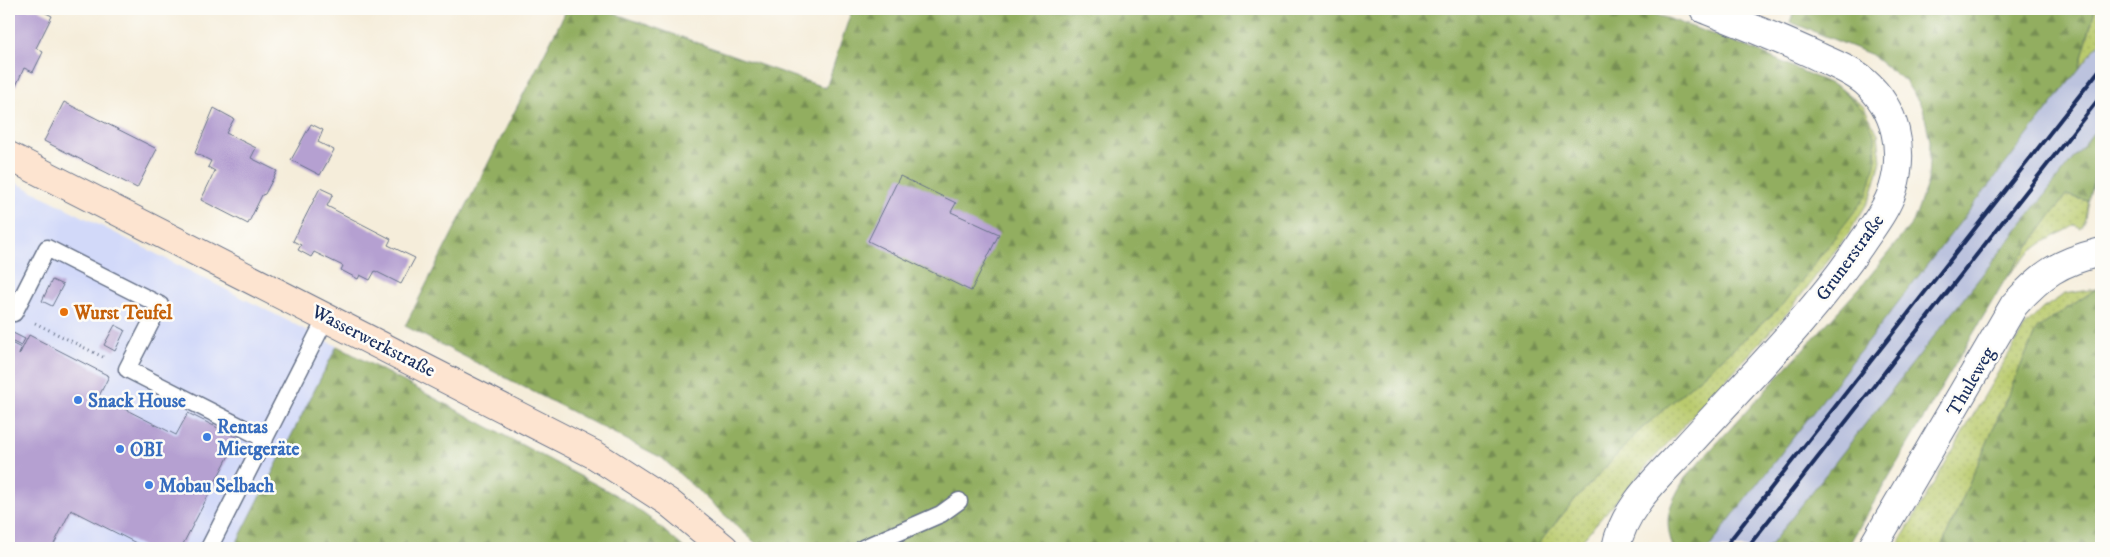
<svg xmlns="http://www.w3.org/2000/svg" width="2110" height="557" font-family="'IM FELL DW Pica',serif">
<defs>
<pattern id="grass-dots" width="8" height="8" patternUnits="userSpaceOnUse" patternTransform="scale(1.25)"><rect width="8" height="8" fill="#b9ca6d"/><path d="M2 2h.1M6 6h.1" fill="none" stroke="#9eae61" stroke-width="1.8" stroke-linecap="round"/></pattern>
<pattern id="forest-firs" width="22" height="20" patternUnits="userSpaceOnUse" patternTransform="scale(1.25)"><rect width="22" height="20" fill="#92ae60"/><path d="M5 1l3.5 6h-7zM16 11l3.5 6h-7z" fill="#768e52"/></pattern>
</defs>
<rect width="100%" height="100%" fill="#fdfcf7"/>
<filter id="ink" filterUnits="userSpaceOnUse"><feTurbulence type="fractalNoise" baseFrequency=".02" numOctaves="2"/><feDisplacementMap in="SourceGraphic" scale="10" xChannelSelector="R" yChannelSelector="G"/><feConvolveMatrix kernelMatrix="1 2 1 2 8 2 1 2 1" color-interpolation-filters="sRGB"/></filter>
<filter id="wash" filterUnits="userSpaceOnUse"><feTurbulence type="fractalNoise" baseFrequency=".0096" numOctaves="4" result="noise"/><feDisplacementMap in="SourceGraphic" scale="20" xChannelSelector="R" yChannelSelector="G"/><feGaussianBlur stdDeviation="1.12" result="paint"/><feColorMatrix in="noise" values="0 0 0 0 0 0 0 0 0 0 0 0 0 0 0 0 0 1.4 0 .05"/><feComposite in="paint" operator="in"/></filter>
<g filter="url(#wash)">
<rect width="100%" height="100%" fill="#f5edda"/>
<path fill="#d2d9f9" d="M9,179L337,346L234,548H9Z"/>
<path fill="#bcc3de" d="M2101,41V123L1768,548H1709L1727,523Z"/>
<path fill="url(#grass-dots)" stroke="#6a7c66" d="M2095,9H2101V41L2079,69Z
M1840,88L1864,107L1878,134L1881,161L1871,197L1849,233L1789,311L1643,470L1575,548H1535L1573,502L1637,433L1783,305L1862,109Z
M2066,195L2088,201L2085,218L2080,228L2075,225C2067,231 2059,233 2051,238C2033,247 2019,263 2006,278Z
M2096,289L2037,329L1941,548H1896L2025,326L2042,309L2065,294Z"/>
<path fill="url(#forest-firs)" stroke="#566e5f" d="M567,9H602L826,88L852,9H1635L1667,18L1748,47L1840,88L1862,109L1875,135L1876,160L1867,195L1783,305L1637,433L1573,502L1535,548H761L662,458L405,326Z
M1795,9H1861L1897,15L1942,14L1958,9H2095L2079,69L1727,523L1709,548H1673C1663,516 1669,506 1685,478L1864,283L1913,222L1928,181L1930,141L1923,108L1905,81L1870,54L1790,22Z
M2101,123V163L2096,170L2088,201L2066,195L2006,278L1847,548H1768Z
M2096,289L2101,290V548H1941L2037,329Z
M337,346L623,499L652,520L684,548H234Z"/>
<g id="blocks">
<path fill="#b5a0d1" d="M9,9H38L52,16L36,48L43,52L33,72L24,68L16,86L9,82Z
M64,102L157,149L137,188L44,141Z
M214,108L234,119L226,133L256,148L251,158L277,171L265,194L262,195L248,224L201,200L215,171L208,167L211,161L195,153Z
M311,124L323,130L318,142L334,150L320,175L291,160Z
M900,176L956,203L951,212L999,234L971,291L868,241Z
M320,188L333,194L327,206L391,239L388,245L415,258L401,284L375,271L370,280L360,275L358,279L341,270L343,266L314,252L311,257L298,250L301,245L293,241Z
M52,280L63,285L52,306L42,301Z
M115,325L125,330L115,351L104,345Z
M9,331L25,339L21,346L9,340Z
M29,335L109,376L99,396L176,435L188,413L238,438L181,548H146L71,510L52,548H9V342L21,348L19,355Z"/>
</g>
</g>
<g filter="url(#ink)">
<use href="#blocks" fill-opacity="0" stroke="#677289" stroke-width="1"/>
<g fill="none" stroke-linecap="round" stroke-linejoin="round">
<defs>
<path id="service" d="M9,310L14,313L47,248L160,305L127,369L265,439
M209,548L327,316
M863,548L941,514L959,501"/>
<path id="tertiary" d="M1616,548C1624,506 1660,476 1688,445C1748,379 1814,315 1863,241C1874,225 1887,208 1893,189C1905,150 1896,109 1865,82C1852,71 1835,64 1819,57C1781,39 1742,24 1704,9
M1872,548L2014,305C2042,274 2059,262 2101,252"/>
<path id="secondary" d="M9,156L595,455L668,502L724,548"/>
</defs>
<use href="#service" stroke="#677289" stroke-width="19"/>
<use href="#tertiary" stroke="#677289" stroke-width="30"/>
<use href="#secondary" stroke="#677289" stroke-width="30"/>
<path stroke="#677289" stroke-width="3" stroke-dasharray="1 4" stroke-linecap="butt" d="M1889,9L1898,11L1917,9
M35,323L105,358"/>
<use href="#service" stroke="#fff" stroke-width="16"/>
<use href="#tertiary" stroke="#fff" stroke-width="28"/>
<use href="#secondary" stroke="#fde4d0" stroke-width="28"/>
<path stroke="#1b2f5e" stroke-width="4" d="M1724,548L2101,68
M1747,548L2101,96"/>
</g>
</g>
<circle fill="#e8710a" stroke="#fdfcf7" stroke-width="2" cx="64" cy="312" r="5"/>
<g fill="#3f7fe0" stroke="#fdfcf7" stroke-width="2">
<circle cx="78" cy="400" r="5"/>
<circle cx="207" cy="437" r="5"/>
<circle cx="120" cy="449" r="5"/>
<circle cx="149" cy="485" r="5"/>
</g>
<g text-anchor="middle" stroke-width="5" stroke-linejoin="round" paint-order="stroke">
<g font-size="19" fill="#1b2f5e" stroke="#fdfcf7">
<text transform="translate(1849 257) rotate(-54)" y="7">Grunerstraße</text>
<text transform="translate(374 340) rotate(27)" y="7">Wasserwerkstraße</text>
<text transform="translate(1970 381) rotate(-60)" y="7">Thuleweg</text>
</g>
<g font-size="19" font-weight="bold" fill="#c56008" stroke="#fdfcf7" text-anchor="start">
<text x="74" y="319">Wurst Teufel</text>
</g>
<g font-size="19" font-weight="bold" fill="#366cbe" stroke="#fdfcf7" text-anchor="start">
<text x="88" y="407">Snack House</text>
<text x="217" y="433">Rentas<tspan x="217" dy="22">Mietgeräte</tspan></text>
<text x="130" y="456">OBI</text>
<text x="159" y="492">Mobau Selbach</text>
</g>
</g>
<rect width="2110" height="557" fill="none" stroke="#fdfcf7" stroke-width="30"/>
</svg>
